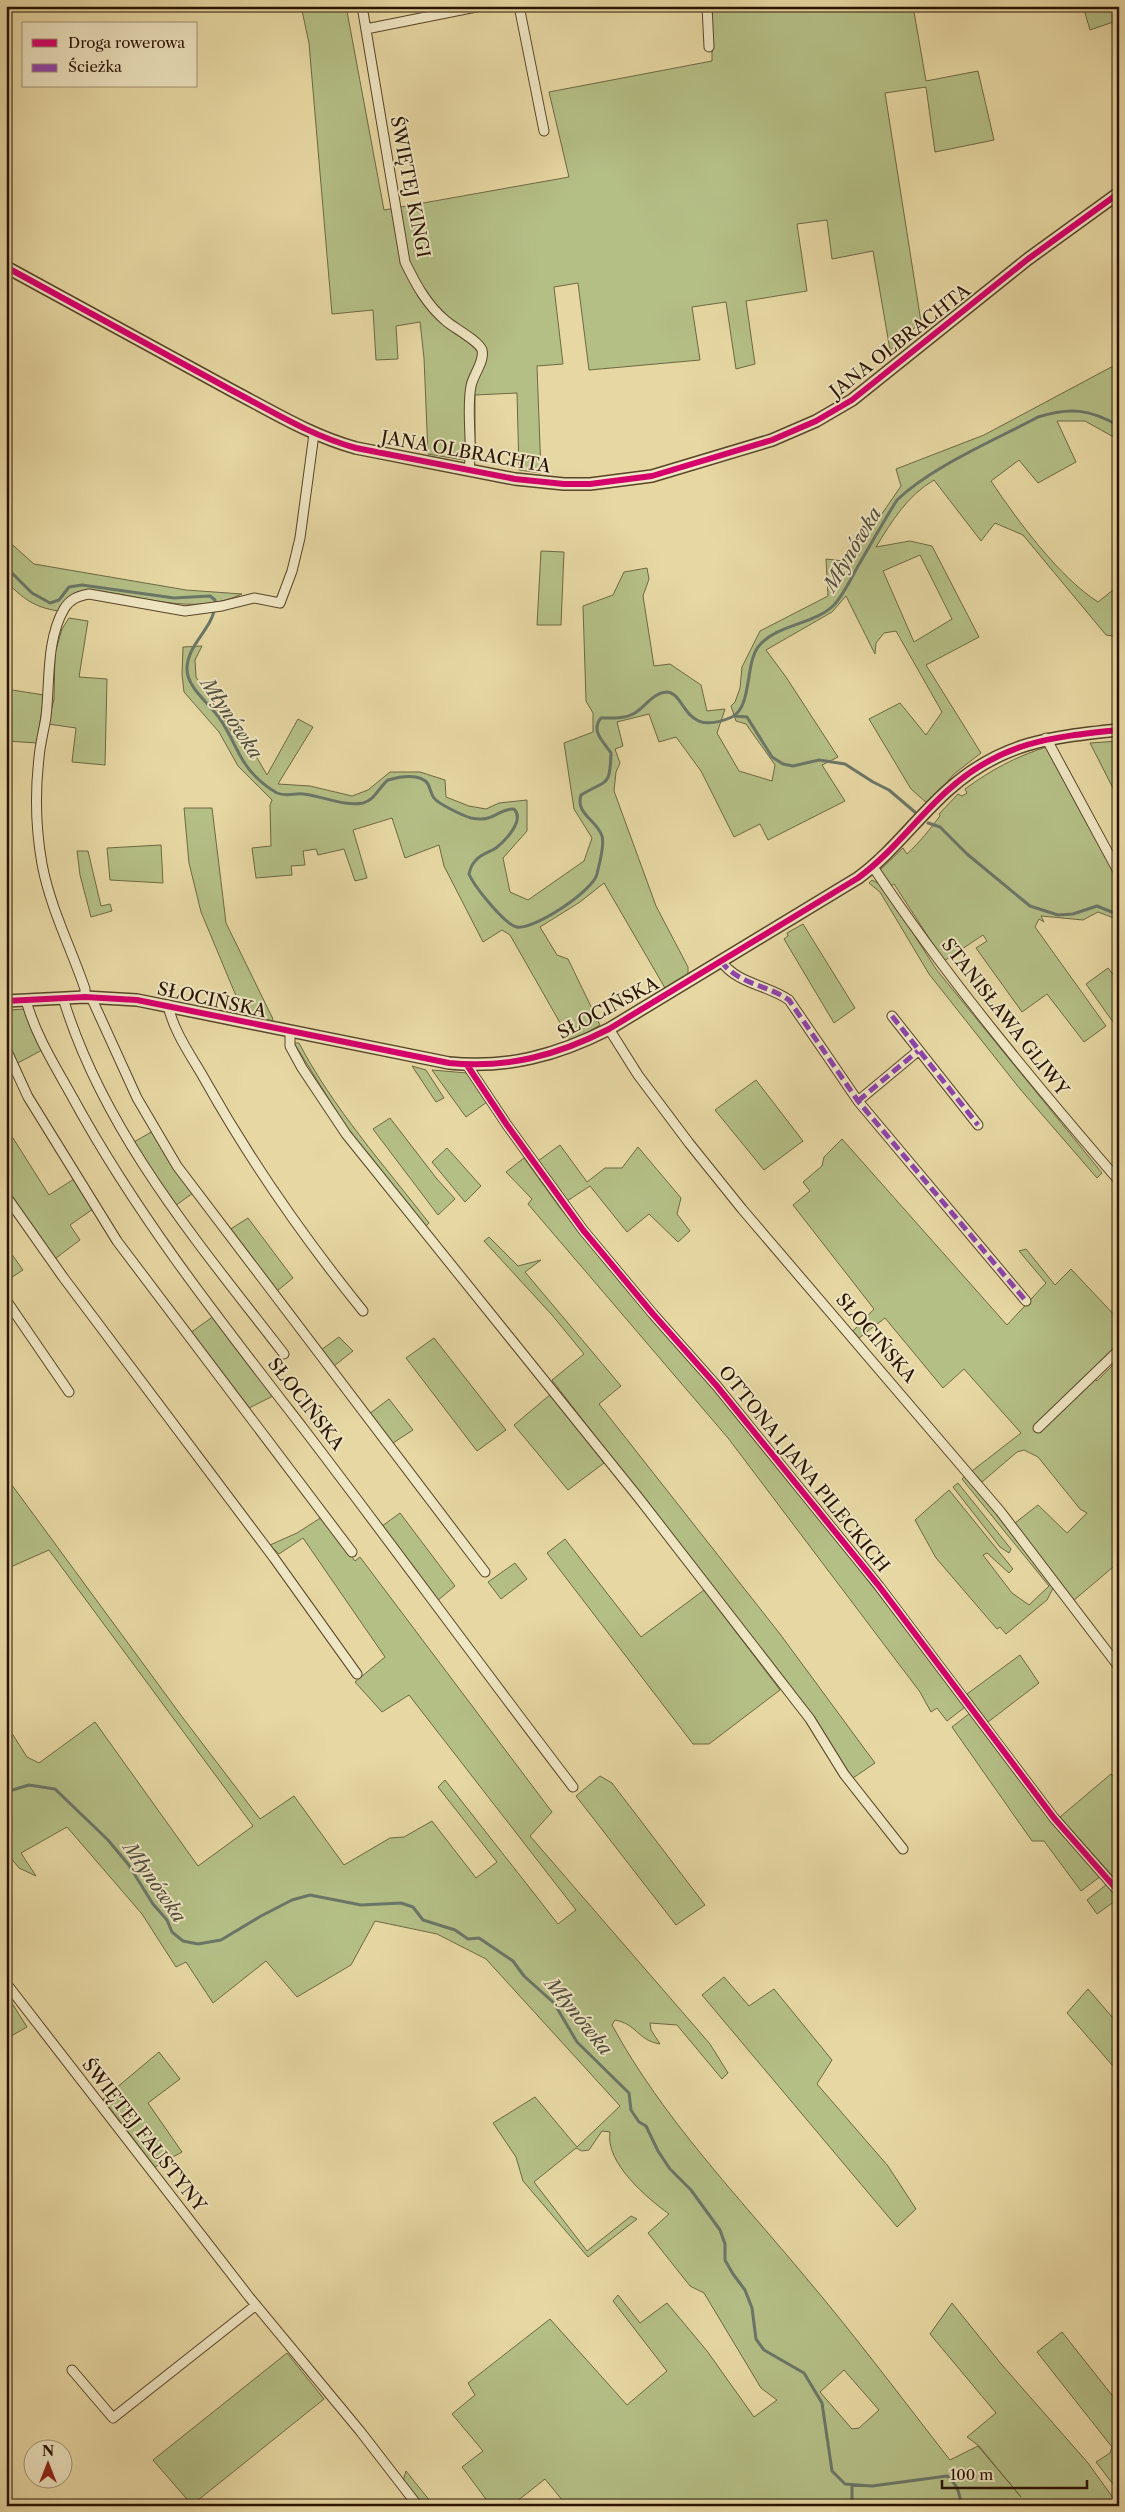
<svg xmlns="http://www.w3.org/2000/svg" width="1125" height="2512" font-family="'Libre Caslon Text',serif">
<rect width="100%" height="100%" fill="#e7d8a3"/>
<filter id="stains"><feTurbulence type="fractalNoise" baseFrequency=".004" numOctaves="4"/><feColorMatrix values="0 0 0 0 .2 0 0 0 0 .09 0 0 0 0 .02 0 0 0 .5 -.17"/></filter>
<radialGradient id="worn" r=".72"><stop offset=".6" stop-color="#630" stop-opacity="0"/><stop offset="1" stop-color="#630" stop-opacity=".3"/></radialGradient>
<path fill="#b4bf86" stroke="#6e6843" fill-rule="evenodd" d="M301,6H346L384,210L569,177L549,92L712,61V6H913L926,81L978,71L994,140L935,152L926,87L885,93L921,322L890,350L873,251L832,259L827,220L797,224L807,291L746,301L755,364L736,369L726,302L692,307L700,360L589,370L578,283L554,287L563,364L537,366L541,473L519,470L517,393L475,395V462L428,454L424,358L420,322L396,326L398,359L376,360L373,310L332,314L309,43Z
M1083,6H1119V20L1090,30Z
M1117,364L1119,440L1085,421H1057L1076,462L1038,483L1019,460L991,481C1017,520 1059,577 1098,602L1113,590L1119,597V637L1106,635L1023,535L995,523L981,541L934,480C907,496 892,521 876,547L910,541L932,546L979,637L926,665L981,753L954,774L928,804L911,789L869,719L900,703L926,735L942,712L896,631L884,633L876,643L875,654L846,596L832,612L766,650L786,677L838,757L822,765L845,801L768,840L760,824L734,837L701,771L676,737L659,742L649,714L617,722L623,746L615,749L620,763L616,772L614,791L656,906L688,967V974L665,988L604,883L580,902L540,927L557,955L568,959L600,1025L571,1042L510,935L502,930L483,942L444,866L439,845L405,858L392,818L353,830L367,878L355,881L344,849L318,855L316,849L303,851L305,865L291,866L292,875L256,878L252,848L271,846L270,805L272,800L238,766L219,732L184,692L182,674L183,647L202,646L195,660L196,677L238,741L245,737L267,775L298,719L313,727L278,784L310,786L352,796L368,790L390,772H420L445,780L446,797L469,806L486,809L499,803L527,800V831L503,858L510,892L528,900L584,861L592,838L574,809L564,743L593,732V713L586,701L583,606L613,595L624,572L647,568L649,579L643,596L654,666L670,664L701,685L707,711L725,709L717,733L739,771L772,781L775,765L746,724L736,721L731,706L735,702L740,688L742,667L760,631L828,596L826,559L843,561L857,550L901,486L896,469L984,435ZM920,555L952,619L914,642L883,571Z
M6,539L34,564L186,590L242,594C193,617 142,595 91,590L58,611C34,607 23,599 6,581Z
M541,551L564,552L561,625H537Z
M69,618L88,621L79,677L107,679L105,765L72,762L76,728L48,724L54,699L55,653L62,629Z
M6,689L44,695L37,743L6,741Z
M1119,741V800L1090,743Z
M1046,747L1119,879V920L1098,912L1083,920L1041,916L1044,922L1039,919L1035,927L1106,1026L1084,1042L1047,994L1022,1012L976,948L987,941L983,935L944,961L894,884L891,886L880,870L903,848L907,854C920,842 930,829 940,816L939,814L958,794L962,796L967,793L965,789C991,770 1015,757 1046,747Z
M184,808H212L226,923L273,1019L271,1022L244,1015L201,912L189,863Z
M161,845L163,883L110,880L107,848Z
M77,851H88L101,906L110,904L112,911L91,917L80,875Z
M872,880L882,885L936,969L1102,1173L1097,1178L1020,1089L929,974L880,892L869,883Z
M803,924L855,1008L834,1023L784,939L788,936L787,933Z
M1108,968L1119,982V1017L1113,1022L1086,984Z
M26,1009L44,1049L16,1064L6,1041V1010Z
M294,1043H299C333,1108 384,1165 429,1223L424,1228L345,1125Z
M412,1066L426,1070L444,1098L436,1102Z
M432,1070L467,1073L487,1102L466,1117Z
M756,1080L803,1141L764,1170L715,1110Z
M390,1118L437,1179L455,1199L438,1215L373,1129Z
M6,1127L49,1195L74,1179L93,1209L70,1225L80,1240L56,1258L50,1253L6,1189Z
M153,1131L193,1193L175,1206L134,1142Z
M842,1139L1007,1325L1046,1283L1019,1251L1026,1249L1055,1285L1071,1269L1119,1320V1347L1091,1374L1097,1381L1119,1359V1562L1073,1601L1015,1523L1038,1505L1067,1533L1087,1513L1080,1509L1038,1457L1024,1450L1017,1452L982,1482L972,1471L1021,1433L964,1369L943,1388L885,1318L859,1338L853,1331L874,1309L793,1205L810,1191L803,1182L822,1166L824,1157Z
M560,1145L587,1182L605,1168H622L638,1147L681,1198L677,1214L690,1231L678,1242L649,1214L627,1232L590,1186L567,1201L538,1161Z
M447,1148L481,1186L465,1202L432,1162Z
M524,1158L560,1208L635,1299L710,1382L837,1540L965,1707L947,1721L937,1708L931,1712L920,1692L728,1438L528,1204L532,1199L506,1172Z
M248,1218L293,1278L277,1291L229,1230Z
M489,1237L518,1266L541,1260L525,1272L621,1386L599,1404L780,1634L875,1763L853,1778L845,1770L728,1609L552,1380L584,1354L552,1315L484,1241Z
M6,1246L23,1270L6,1281Z
M214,1316L273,1396L247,1409L190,1333Z
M339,1337L353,1351L334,1366L321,1350Z
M434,1338L506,1430L477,1451L406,1358Z
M551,1394L604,1463L568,1490L514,1425Z
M389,1399L413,1430L393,1443L369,1414Z
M966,1475L1053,1588L1047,1600L1006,1634L1000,1627L997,1629L936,1558L915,1520L949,1490L1013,1569L1009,1573L987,1553L983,1555L1012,1593L1029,1605L1049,1586L962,1479Z
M6,1477L183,1718L260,1819L294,1796L344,1865L390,1838L404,1837L432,1821L476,1878L497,1862L438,1787L445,1780L558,1924L576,1910L409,1695L382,1712L355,1682L385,1657L303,1538L279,1554L270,1545L297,1533L322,1517L355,1561L360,1557L552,1812L530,1836L710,2044L728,2073L722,2079L677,2025L650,2023L651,2030L660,2044C637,2040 637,2024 615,2020L612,2025C663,2119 739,2197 807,2279C857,2338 903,2400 950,2460L978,2446L1021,2497L979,2446L967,2437L996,2413L930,2334L952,2303L1002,2365L1088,2463L1119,2506H567L545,2479L511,2506H491L462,2467L483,2451L452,2414L475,2395L468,2383L550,2319L627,2405L667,2371L613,2301L618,2295L640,2323L667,2303L707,2351L754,2417L777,2400L761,2388L704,2293L690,2286L648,2233L669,2214C647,2198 605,2163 610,2132L602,2131L589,2150L582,2151L576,2148L534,2182L587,2251L631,2216L637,2219L588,2257L523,2181L516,2157L493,2123L535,2097L577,2147L620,2106L486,1959L437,1934L375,1921L351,1965L297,1997L266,1961L213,2003L186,1962L176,1967L142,1914L67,1827L21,1853L36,1876L19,1868L6,1852V1724L27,1757L39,1763L95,1722L198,1866L253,1826L49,1550L6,1569ZM844,2370L879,2410L859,2428L852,2429L820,2392Z
M958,1483L1011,1549L1009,1553L1000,1547L953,1487Z
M400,1513L455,1586L437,1601L382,1526Z
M565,1539L641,1637L704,1590L780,1690L709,1744H693L547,1553Z
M515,1563L527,1579L501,1599L488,1582Z
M1020,1655L1039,1683L988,1722L967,1694Z
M970,1713L1101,1876L1081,1891L1044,1841H1032L952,1727Z
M1111,1774L1119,1784V1883L1060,1817Z
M600,1776L612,1783L705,1905L676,1925L576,1796Z
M1107,1884L1119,1898L1097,1914L1087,1900Z
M724,1977L749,2006L774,1989L832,2060L817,2084L888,2166L916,2209L897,2227L702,1995Z
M1088,1989L1119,2025V2073L1067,2013Z
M8,1997L27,2027L6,2039V1998Z
M159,2052L180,2079L148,2103L182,2152L155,2167L103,2099Z
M1062,2332L1119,2404V2492L1096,2462L1110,2453L1112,2447L1037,2352Z
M287,2353L324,2399L192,2505L153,2460Z
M406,2471L434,2506H424L403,2481Z"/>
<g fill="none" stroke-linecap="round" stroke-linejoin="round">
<path stroke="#6b7667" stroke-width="3" d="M6,567L32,593L50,603L59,600L69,587L82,585L174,598L210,596L215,600C217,627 187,642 187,669C187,688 210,704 220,719C233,737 239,761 256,777C261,782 270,789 277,793C286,797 295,793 303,794C322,796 345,807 363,803C375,800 379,787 388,780C399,777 420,773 428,784C430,788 431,794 434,798C438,804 464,816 471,818C495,823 498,808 514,809C525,820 506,840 496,848C490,852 481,854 476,860C472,864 470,869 469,874C474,886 505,925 517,927C534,930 593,891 597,874C599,864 605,846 602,836C597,820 575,814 581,795C607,779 610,788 611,753C604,742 590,731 601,718C613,718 625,719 635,713C645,707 653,693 666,692C687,692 682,739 732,717C752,707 745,665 758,647C776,624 814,625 834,605C844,594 851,579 858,566C871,544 883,522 897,500C931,467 995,440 1038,417C1070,407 1090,409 1119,426
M734,716L747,717L772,757L783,764L793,766L819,760L845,764L873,782L889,790L916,813
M928,823L940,827L967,854L1030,906L1058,915L1073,914L1097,906L1119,915
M6,1792L29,1785L55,1789L108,1840L128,1864L153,1904L167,1920L172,1932L183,1941L198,1944L221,1940L261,1916L292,1900L310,1895L361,1905L401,1903L413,1907L423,1920L455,1930L468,1939L479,1938L513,1961L524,1976L554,2003L577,2042L629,2093L631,2110L639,2122L646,2126L658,2151L670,2169L691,2190L720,2230L725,2244V2260L733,2274L745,2290L752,2308L756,2339L764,2350L804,2373L822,2403L832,2471L845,2484L872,2486L947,2476C957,2484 960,2493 961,2506
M852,2506V2485"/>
<defs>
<path id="minor" d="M362,6L405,262C416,285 427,305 446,321C454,328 479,341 482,350C485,361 473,375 471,386C466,412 473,443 469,470
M519,6L544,131
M707,6L709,47
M366,29L481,6
M1046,738L1119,873
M873,867C947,978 1032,1080 1119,1181
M721,961C737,984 768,985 789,1000L858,1101L1026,1301
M85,997V989C71,948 50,907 42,864C36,830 35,792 39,758C40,744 44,730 46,717C50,682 46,640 64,609C70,599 78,596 89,594L185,611L222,606L254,598L280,603L292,571L300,538L314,434
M91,997L137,1098L177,1166L485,1572
M63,998C104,1133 199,1244 284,1354
M26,1000C35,1035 57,1069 74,1100C138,1217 221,1322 303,1428C394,1547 482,1668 573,1787
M168,1005C173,1031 192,1057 205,1080C251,1162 304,1238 363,1311
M892,1016L978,1125
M609,1029L638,1075L689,1143L742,1209L1000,1511L1119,1667
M290,1032V1046L302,1068L346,1134L638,1497L810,1719L844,1774L903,1849
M6,1049L28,1097L117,1241L352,1552
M467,1065L507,1125L583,1230L653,1314L716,1385L879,1586L1054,1818L1119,1892
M858,1101L918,1051
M6,1196L63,1277L274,1558L357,1674
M6,1300L69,1392
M1038,1428L1119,1350
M6,1983L250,2298L360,2431L418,2506
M72,2370L113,2418L256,2305"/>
<path id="tertiary" d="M6,267C82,308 157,350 233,391C273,412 312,436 356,448L515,479L564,484H590L652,476L772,440L816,421L852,400L1028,259L1119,193
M6,1001L85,997L137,1000L449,1063C507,1069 558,1055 609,1029L858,878C892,853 916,819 947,791C1001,742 1050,737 1119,730"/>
</defs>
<use href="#minor" stroke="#584429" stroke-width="11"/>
<use href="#tertiary" stroke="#584429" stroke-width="14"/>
<use href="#minor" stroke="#efe6c3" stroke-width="9"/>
<use href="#tertiary" stroke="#efe6c3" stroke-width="11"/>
<path stroke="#8e44ad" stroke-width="5" stroke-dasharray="10 5" stroke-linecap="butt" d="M721,961C737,984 768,985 789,1000L858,1101L1026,1301
M892,1016L978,1125
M858,1101L918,1051"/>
<defs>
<path id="cycleway" d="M6,267C82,308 157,350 233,391C273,412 312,436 356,448L515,479L564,484H590L652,476L772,440L816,421L852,400L1028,259L1119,193
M6,1001L85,997L137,1000L449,1063C507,1069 558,1055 609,1029L858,878C892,853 916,819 947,791C1001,742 1050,737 1119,730
M467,1065L507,1125L583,1230L653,1314L716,1385L879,1586L1054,1818L1119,1892"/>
</defs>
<use href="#cycleway" stroke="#efe6c3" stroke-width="9"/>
<use href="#cycleway" stroke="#d6006c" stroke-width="6"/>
</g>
<g text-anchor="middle" stroke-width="4" stroke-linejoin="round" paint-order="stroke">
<g font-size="18" fill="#291200" stroke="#efe6c3">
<text transform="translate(410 187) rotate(79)" y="6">ŚWIĘTEJ KINGI</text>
<text transform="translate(900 341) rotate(-38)" y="6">JANA OLBRACHTA</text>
<text transform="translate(466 452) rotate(10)" y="6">JANA OLBRACHTA</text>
<text transform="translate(212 1000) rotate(12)" y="6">SŁOCIŃSKA</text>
<text transform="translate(608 1008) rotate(-28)" y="6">SŁOCIŃSKA</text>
<text transform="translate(1005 1017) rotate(52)" y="6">STANISŁAWA GLIWY</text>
<text transform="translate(876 1338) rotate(49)" y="6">SŁOCIŃSKA</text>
<text transform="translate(306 1404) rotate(52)" y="6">SŁOCIŃSKA</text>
<text transform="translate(804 1469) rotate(51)" y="6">OTTONA I JANA PILECKICH</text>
<text transform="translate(144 2135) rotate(52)" y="6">ŚWIĘTEJ FAUSTYNY</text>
</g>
<g font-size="19" font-style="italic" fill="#504c3c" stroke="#efe6c3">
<text transform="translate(852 549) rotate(-59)" y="7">Młynówka</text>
<text transform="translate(232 718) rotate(56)" y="7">Młynówka</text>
<text transform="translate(155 1882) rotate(55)" y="7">Młynówka</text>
<text transform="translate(579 2016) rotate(51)" y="7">Młynówka</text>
</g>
</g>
<rect width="1125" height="2512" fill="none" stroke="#e7d8a3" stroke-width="25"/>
<rect x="8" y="8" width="1110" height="2497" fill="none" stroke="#291200" stroke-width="2.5"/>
<rect x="12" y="12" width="1100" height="2487" fill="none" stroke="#291200"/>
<rect x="22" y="22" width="175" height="65" fill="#efe6c3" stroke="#a09175"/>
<rect x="32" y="39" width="25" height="8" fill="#d6006c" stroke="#a09175"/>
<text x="68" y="48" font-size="15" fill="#291200">Droga rowerowa</text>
<rect x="32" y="64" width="25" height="8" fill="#8e44ad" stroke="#a09175"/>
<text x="68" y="72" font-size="15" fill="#291200">Ścieżka</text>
<g transform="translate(48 2464)"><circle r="24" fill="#efe6c3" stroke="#a09175"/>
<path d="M0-4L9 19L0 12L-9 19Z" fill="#8f2418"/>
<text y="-8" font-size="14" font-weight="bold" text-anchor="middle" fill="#291200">N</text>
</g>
<path d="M942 2480v8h145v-8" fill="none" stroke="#291200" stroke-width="2.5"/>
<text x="950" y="2480" font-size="15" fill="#291200" stroke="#efe6c3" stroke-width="4" paint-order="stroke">100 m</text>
<rect width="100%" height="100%" filter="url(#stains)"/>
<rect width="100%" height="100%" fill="url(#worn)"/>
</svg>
